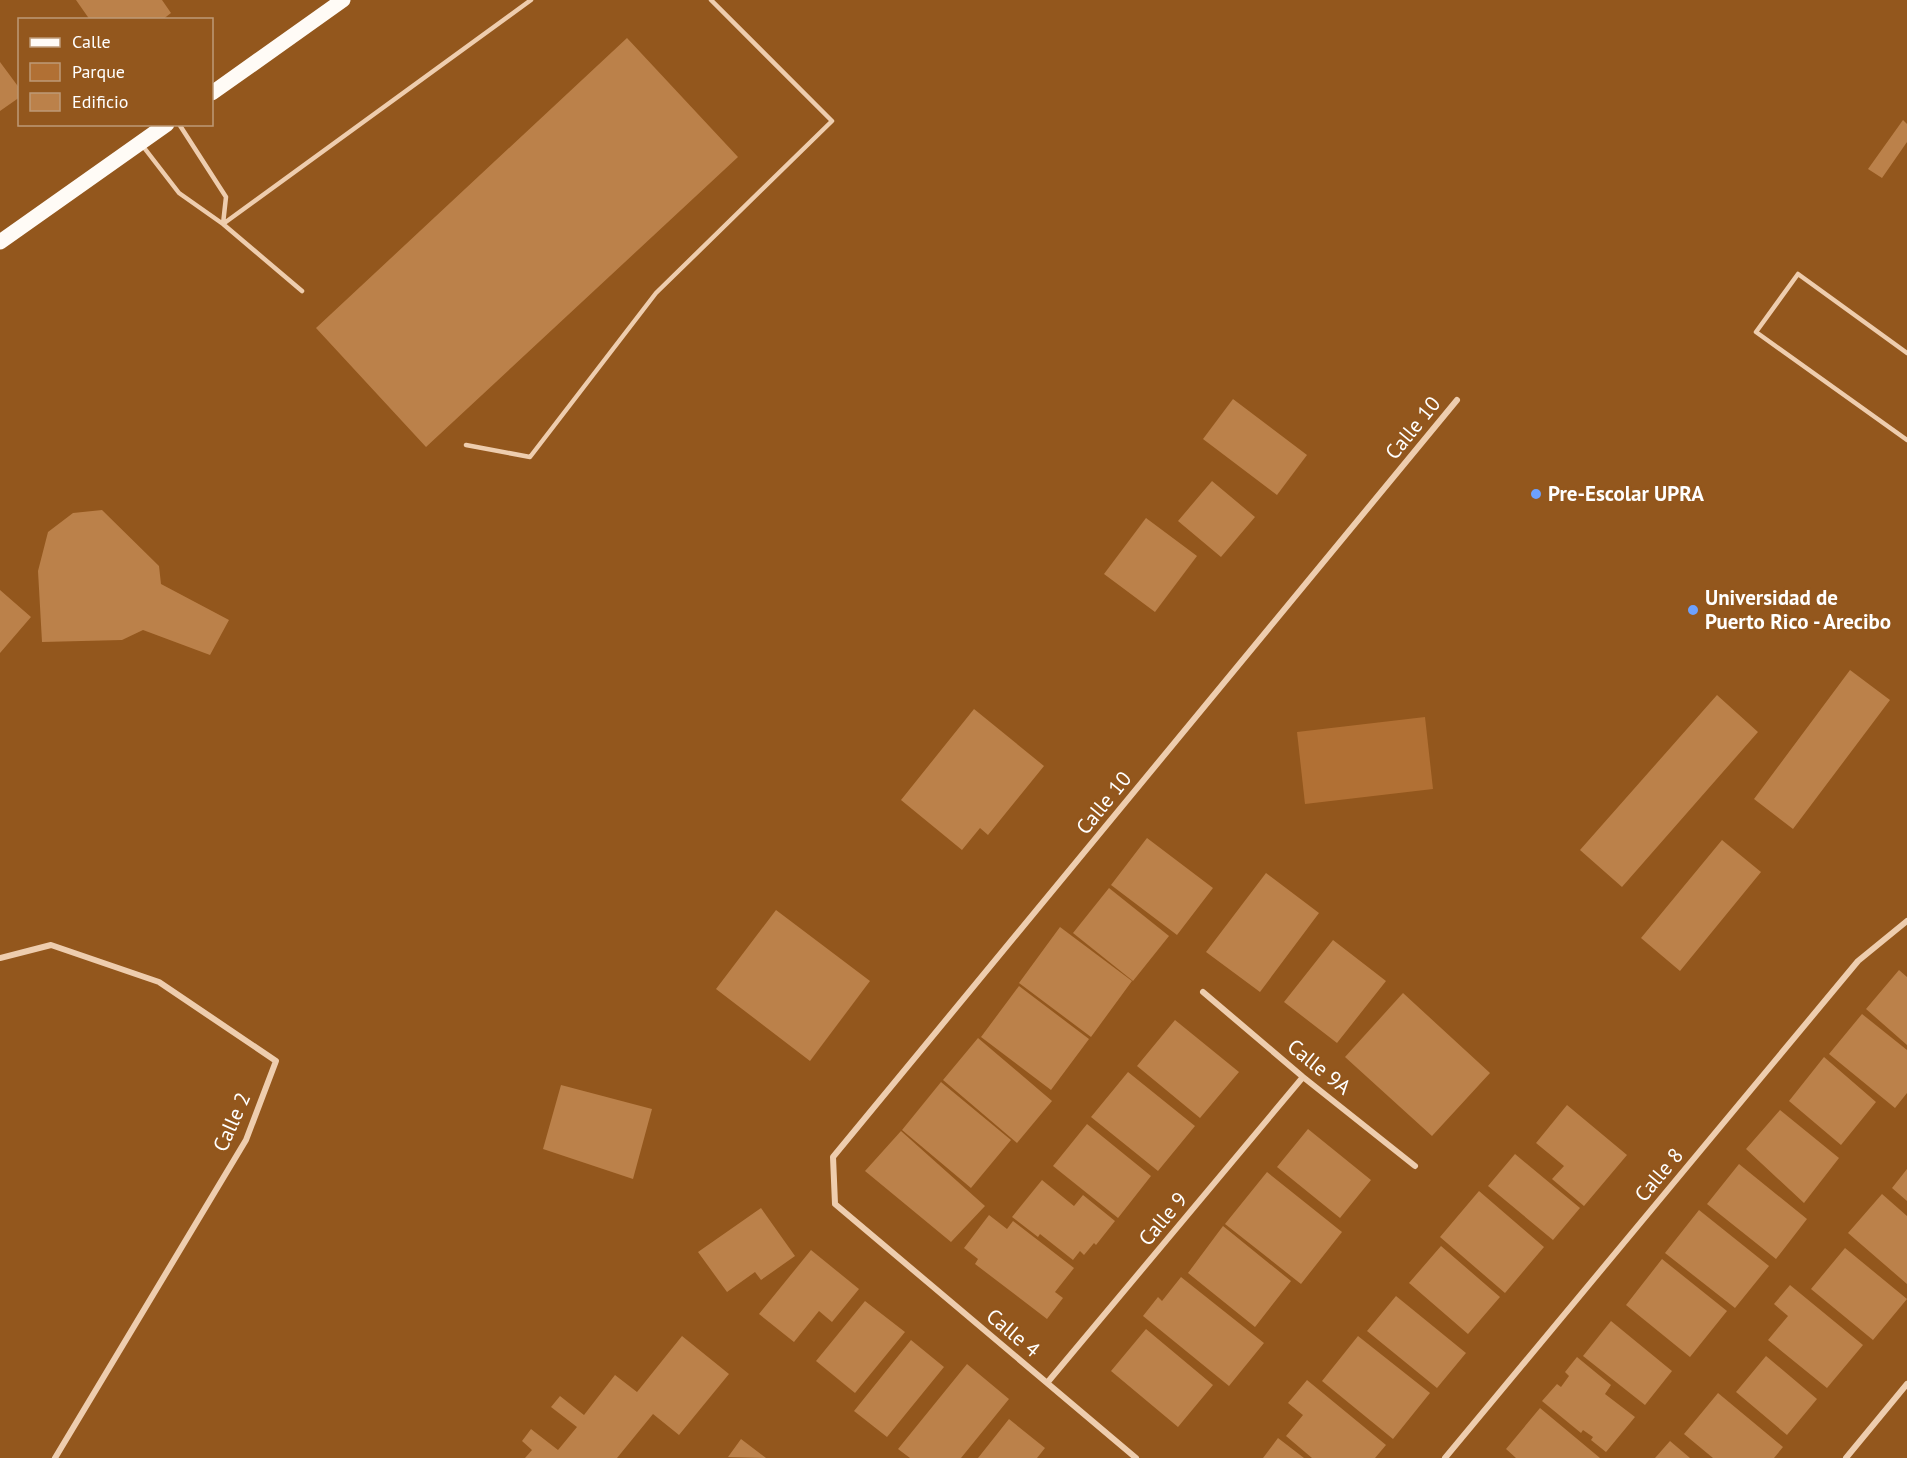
<svg xmlns="http://www.w3.org/2000/svg" width="1907" height="1458" font-family="'PT Sans',sans-serif">
<rect width="100%" height="100%" fill="#93571d"/>
<path fill="#b17034" d="M1425,717L1433,789L1305,804L1297,732Z"/>
<path fill="#bb814a" d="M76,0H162L171,13L162,20H90Z
M627,38L738,157L426,447L316,328Z
M0,62L20,89V97L0,111Z
M1903,120L1907,124V142L1882,178L1868,169Z
M1233,399L1307,455L1277,495L1203,439Z
M1212,481L1255,517L1221,557L1178,521Z
M102,510L159,566L161,584L229,620L210,655L143,630L122,640L42,642L38,571L48,532L73,513Z
M1146,518L1197,556L1155,612L1104,574Z
M0,590L31,617L0,653Z
M1850,670L1890,700L1793,829L1754,799Z
M1717,695L1758,732L1622,887L1580,850Z
M974,709L1044,766L988,835L980,828L962,850L901,800Z
M1147,838L1213,888L1177,935L1111,885Z
M1722,840L1761,872L1680,971L1641,938Z
M1266,873L1319,913L1260,992L1206,952Z
M1109,888L1169,936L1133,981L1073,933Z
M776,910L870,981L810,1061L716,989Z
M1060,927L1132,981L1091,1037L1019,983Z
M1333,940L1386,981L1337,1043L1284,1002Z
M1899,970L1907,977V1045L1866,1009Z
M1019,986L1089,1039L1051,1090L981,1037Z
M1403,993L1490,1073L1432,1136L1345,1057Z
M1862,1014L1907,1050V1093L1895,1108L1829,1054Z
M1175,1020L1239,1072L1200,1118L1137,1066Z
M978,1038L1052,1101L1017,1143L943,1080Z
M1824,1057L1876,1102L1841,1145L1789,1101Z
M1128,1072L1195,1126L1158,1171L1091,1117Z
M941,1082L1011,1140L971,1188L902,1130Z
M561,1085L652,1109L633,1179L543,1149Z
M1567,1105L1627,1155L1584,1206L1552,1179L1564,1166L1536,1143Z
M1780,1110L1839,1158L1804,1203L1746,1149Z
M1087,1124L1151,1176L1118,1218L1053,1166Z
M1308,1129L1371,1180L1340,1218L1277,1167Z
M901,1131L985,1206L951,1242L865,1171Z
M1515,1154L1580,1208L1553,1240L1488,1186Z
M1739,1164L1807,1219L1776,1259L1707,1204Z
M1907,1169V1201L1892,1188Z
M1267,1172L1342,1232L1301,1284L1225,1224Z
M1042,1180L1074,1206L1083,1195L1115,1221L1096,1245L1094,1243L1084,1255L1080,1251L1073,1260L1040,1234L1038,1237L1012,1217Z
M1479,1191L1544,1247L1505,1293L1440,1237Z
M1882,1194L1907,1216V1284L1848,1233Z
M761,1208L795,1256L761,1280L755,1272L727,1292L698,1252Z
M1699,1210L1769,1266L1735,1308L1665,1253Z
M989,1215L1007,1229L1013,1221L1074,1268L1055,1292L1063,1298L1047,1319L975,1264L978,1259L964,1248Z
M1223,1226L1291,1281L1255,1327L1188,1273Z
M1441,1246L1500,1297L1468,1334L1409,1283Z
M1845,1248L1907,1299L1873,1340L1811,1289Z
M811,1250L859,1289L832,1322L819,1311L794,1342L759,1314Z
M1662,1259L1727,1311L1690,1357L1626,1305Z
M1181,1277L1264,1343L1229,1386L1143,1316L1158,1297L1162,1301Z
M1790,1285L1863,1345L1827,1388L1768,1340L1788,1316L1774,1304Z
M1396,1296L1466,1353L1437,1388L1367,1331Z
M865,1301L905,1332L855,1393L816,1361Z
M1611,1321L1672,1371L1645,1405L1583,1356Z
M1146,1329L1213,1385L1178,1427L1111,1371Z
M682,1336L729,1374L679,1435L653,1414L617,1458H525L532,1450L522,1441L531,1429L558,1450L577,1427L551,1407L560,1396L584,1415L615,1375L637,1392Z
M1358,1336L1430,1393L1393,1439L1322,1381Z
M911,1340L944,1367L887,1437L854,1411Z
M1766,1356L1817,1399L1787,1435L1736,1392Z
M1577,1357L1611,1385L1605,1394L1635,1417L1606,1452L1591,1440L1593,1437L1583,1430L1581,1433L1542,1401L1557,1384L1561,1387L1569,1376L1565,1372Z
M967,1364L1009,1399L961,1458H910L898,1449Z
M1307,1380L1386,1445L1375,1458H1312L1286,1436L1303,1415L1288,1403Z
M1718,1393L1783,1447L1774,1458H1713L1684,1434Z
M1540,1408L1600,1458H1516L1506,1449Z
M1009,1419L1045,1448L1037,1458H978Z
M1278,1438L1304,1458H1263Z
M741,1439L766,1458L728,1457Z
M1670,1441L1690,1458H1655Z"/>
<g fill="none" stroke-linecap="round" stroke-linejoin="round">
<path stroke="#eecdae" stroke-width="4.5" d="M142,145L179,193L223,224L226,197L179,124
M302,291L223,224L531,0
M1907,353L1798,274L1756,332L1907,440
M466,445L530,457L656,293L832,121L711,0"/>
<path stroke="#eecdae" stroke-width="6" d="M0,958L51,945L159,982L276,1061L246,1140L55,1458
M1203,992L1303,1077L1415,1166
M1047,1383L1303,1077
M1136,1458L835,1204L833,1157L1457,400
M1445,1458L1858,961L1907,921
M1846,1458L1907,1384"/>
<path stroke="#fffbf6" stroke-width="15" d="M212,93L343,0
M0,242L167,124"/>
</g>
<g fill="#6da1fe" stroke="#93571d" stroke-width="2">
<circle cx="1536" cy="494" r="6"/>
<circle cx="1693" cy="610" r="6"/>
</g>
<g text-anchor="middle" stroke-width="4.5" stroke-linejoin="round" paint-order="stroke">
<g font-size="21" fill="#fff" stroke="#93571d">
<text transform="translate(1413 428) rotate(-51)" y="7">Calle 10</text>
<text transform="translate(1104 803) rotate(-51)" y="7">Calle 10</text>
<text transform="translate(1319 1067) rotate(39)" y="7">Calle 9A</text>
<text transform="translate(232 1122) rotate(-66)" y="7">Calle 2</text>
<text transform="translate(1659 1175) rotate(-50)" y="7">Calle 8</text>
<text transform="translate(1163 1219) rotate(-50)" y="7">Calle 9</text>
<text transform="translate(1013 1333) rotate(40)" y="7">Calle 4</text>
</g>
<g font-size="21" font-weight="bold" fill="#fff" stroke="#93571d" text-anchor="start">
<text x="1548" y="501">Pre-Escolar UPRA</text>
<text x="1705" y="605">Universidad de<tspan x="1705" dy="24">Puerto Rico - Arecibo</tspan></text>
</g>
</g>
<rect x="18" y="18" width="195" height="108" fill="#93571d" stroke="#be9a77" stroke-width="1.5"/>
<rect x="30" y="38" width="30" height="9" fill="#fffbf6" stroke="#be9a77" stroke-width="1.5"/>
<text x="72" y="48" font-size="18" fill="#ffffff">Calle</text>
<rect x="30" y="63" width="30" height="18" fill="#b17034" stroke="#be9a77" stroke-width="1.5"/>
<text x="72" y="78" font-size="18" fill="#ffffff">Parque</text>
<rect x="30" y="93" width="30" height="18" fill="#bb814a" stroke="#be9a77" stroke-width="1.5"/>
<text x="72" y="108" font-size="18" fill="#ffffff">Edificio</text>
</svg>
